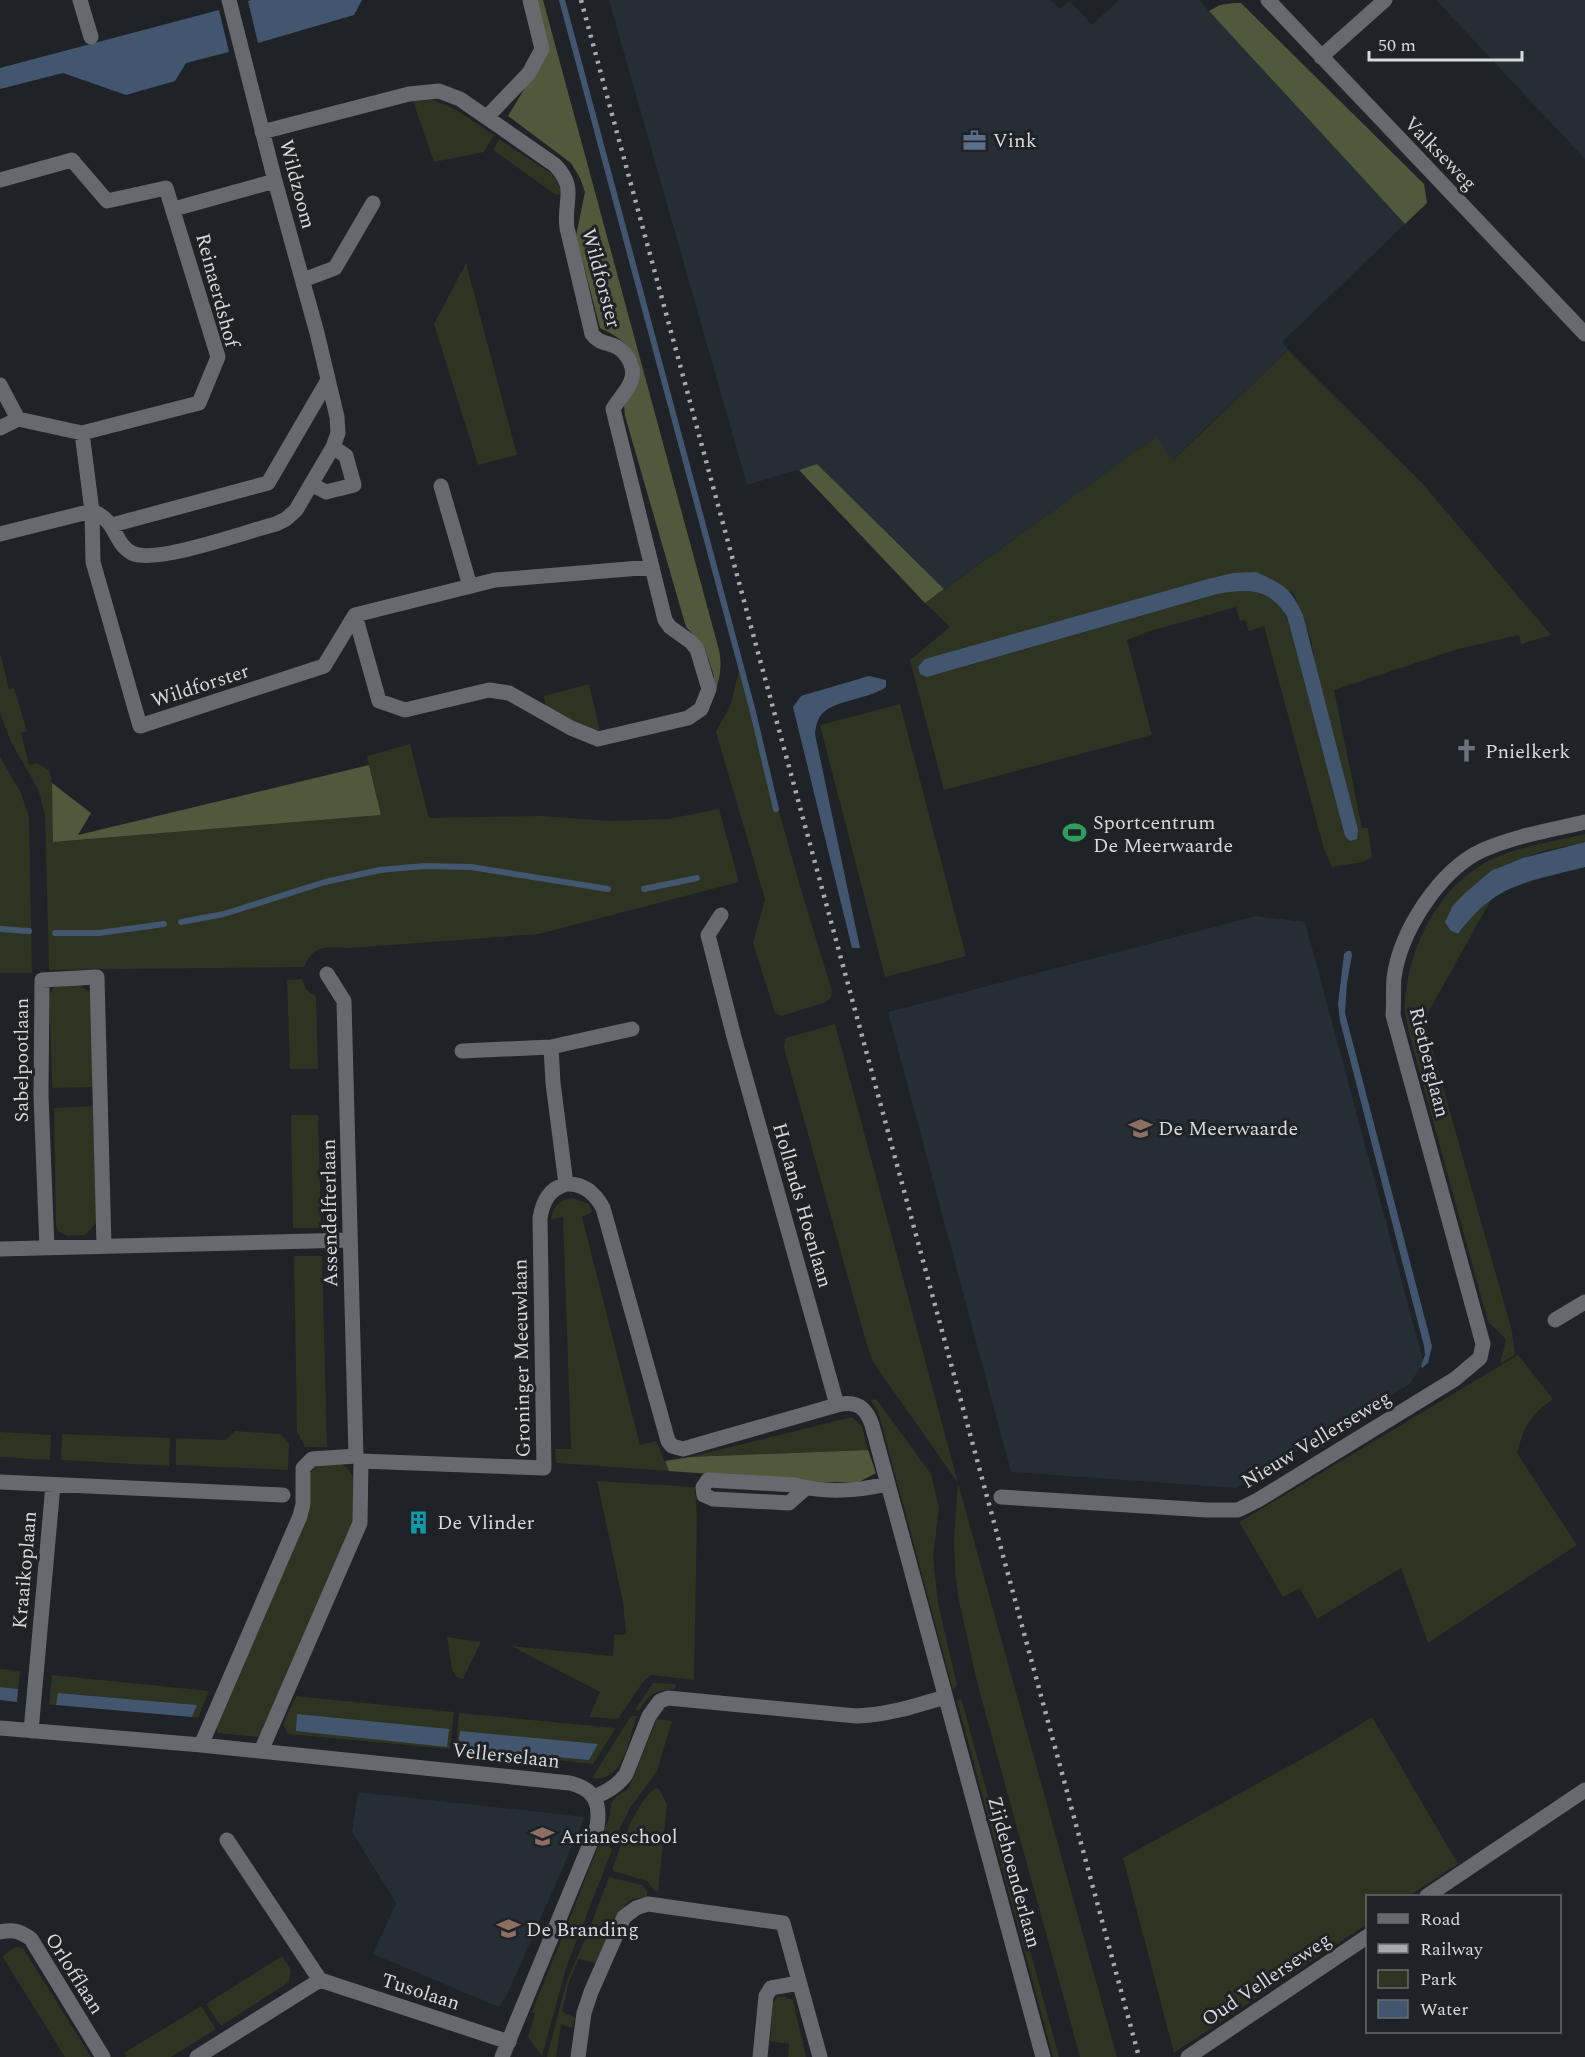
<svg xmlns="http://www.w3.org/2000/svg" width="1585" height="2057" font-family="Spectral,serif">
<rect width="100%" height="100%" fill="#1f2226"/>
<path fill="#252e34" d="M609,0H1050L1060,9L1070,1L1092,25L1119,0H1199L1405,224L1282,342L1288,350L1172,460L1155,438L944,589L817,464L747,485Z
M1436,0H1585V159Z
M1256,916L1305,922L1423,1360L1421,1366L1410,1384L1236,1488L1011,1472L888,1012Z
M358,1792L585,1817L508,1993L499,2007L373,1954L396,1903L352,1832Z"/>
<path fill="#2e3421" fill-rule="evenodd" d="M433,100L453,108L494,135L484,152L434,162L413,101Z
M499,139L552,174L558,181L561,194L556,195L493,150Z
M466,263L517,455L478,465L434,324Z
M1288,350L1422,483L1551,635L1521,644L1519,635L1458,649L1334,690L1362,828H1368L1372,858L1363,862L1332,867L1324,849L1264,626L1249,631L1245,620L1240,621L1236,607L1147,632L1127,640L1152,735L944,790L910,660L950,627L925,603L1156,437L1173,460ZM1256,572L1294,594L1311,640L1345,836L1287,616C1267,587 1249,589 1217,594L928,677Z
M0,653L9,689L14,688L27,731L21,733L29,765L37,763L49,770L52,783L54,842L381,815L367,756L410,744L429,818L542,816L610,821L668,819L719,809L739,882L539,934L350,948C328,947 314,943 304,967L49,970L45,814L38,789L11,742L0,713Z
M739,670L802,893L832,991L831,997L826,1002L782,1016L775,1013L753,943L765,899L716,732L731,704Z
M589,684L600,731L591,729L546,710L544,696Z
M900,704L966,956L885,977L820,725Z
M0,757L20,791L29,816L32,973H0Z
M1585,834V842C1565,847 1541,850 1522,859C1499,869 1461,893 1448,914L1458,934L1472,915L1492,898L1424,1020L1512,1331L1515,1355L1501,1363C1500,1357 1506,1348 1505,1338L1488,1322L1486,1315L1409,1033C1407,1022 1404,1011 1405,1001C1409,946 1438,888 1488,861C1517,846 1554,842 1585,834Z
M302,979L306,989L316,997L318,1069H290L287,980Z
M61,985H80L92,994L94,1087L52,1088L49,995L54,987Z
M835,1024L958,1483L1117,2057H1080L978,1686L959,1601L955,1572L954,1537L958,1483L873,1362L866,1342L784,1048L785,1039L789,1037Z
M93,1106L96,1223L85,1235L67,1236L58,1231L56,1226L54,1108Z
M291,1115H318L321,1228H293Z
M572,1198L589,1204L592,1212L582,1217L640,1445L656,1441L669,1471L556,1463L555,1449H571L563,1217L551,1219C553,1206 560,1200 572,1198Z
M294,1256H322L327,1447H305L297,1431Z
M1518,1355L1553,1399C1529,1417 1525,1425 1517,1453L1577,1545L1428,1643L1401,1568L1317,1619L1300,1588L1283,1597L1239,1522Z
M874,1399L877,1400L931,1474L939,1508L933,1558L938,1603L957,1685L953,1690L878,1411L871,1401Z
M852,1417L862,1426L868,1450L690,1457Z
M235,1431L280,1434L289,1443L288,1470L176,1465V1438L226,1440Z
M0,1432L51,1435L50,1460L0,1457Z
M62,1434L170,1438L169,1466L61,1460Z
M341,1464L348,1468L354,1479L353,1522L259,1737L217,1733L216,1721L309,1511C309,1497 302,1470 320,1465C326,1464 334,1464 341,1464Z
M597,1481L695,1487L697,1518L694,1680L651,1675L643,1682L618,1719L589,1717L600,1692L511,1646L613,1656L614,1635L626,1634L623,1602Z
M447,1637L481,1642L463,1679L456,1677L452,1669Z
M0,1669L20,1671L18,1689L0,1687Z
M52,1675L209,1691L198,1718L192,1717L196,1705L59,1693L56,1705H49Z
M653,1683L676,1684L675,1689C658,1690 648,1693 640,1710H635Z
M296,1696L454,1712L450,1749L288,1734L283,1724Z
M960,1699L962,1701L1059,2057H1053L957,1701Z
M459,1713L616,1728L593,1764L456,1750Z
M631,1716H637C628,1740 624,1783 592,1778Z
M1372,1717L1458,1864L1409,1896H1368L1367,1924L1174,2053L1123,1858L1327,1745Z
M657,1719L672,1721L657,1771L630,1808L614,1840L602,1835L610,1816L611,1804L616,1796L628,1789L631,1783Z
M656,1788L659,1789L667,1804L658,1892L654,1890L647,1881L613,1871V1867C621,1845 636,1801 656,1788Z
M600,1842L608,1845L612,1850L567,1965L542,2056L528,2037L535,2014L532,2012Z
M609,1877L642,1885L647,1891V1897L632,1899L625,1905L595,1963L579,1959L569,1981L562,2012L575,2017L573,2028L561,2025L556,2057H547L567,1980L589,1930Z
M16,1947L23,1948L91,2057H65L2,1956Z
M282,1956L291,1970L289,1982L221,2026L206,2004Z
M777,1997H785L793,2000L806,2057H788L789,2044L770,2041L773,2003Z
M201,2006L216,2029L171,2057H126L124,2053Z"/>
<path fill="#50593b" d="M535,0H543L719,650C724,672 716,691 708,712L714,676L704,646L686,627L625,416L624,405L639,364C631,345 619,337 600,328L576,236L585,192L580,178L571,163L508,116L547,51Z
M1234,3H1241L1424,184L1427,203L1405,224L1209,11L1220,5Z
M817,464L944,589L925,603L799,470Z
M369,765L381,815L53,842L52,783L91,813L78,835Z
M868,1450L876,1473L859,1482H822L669,1471L665,1461L690,1457Z"/>
<path fill="#42576f" d="M251,0H362L354,15L258,43L248,1Z
M219,10L229,52L186,63L175,81L126,95L63,73L0,89V68Z
M1256,572C1284,585 1290,587 1303,615L1358,830L1357,839L1350,841L1345,836L1287,616C1267,587 1249,589 1217,594L927,677L920,674L918,667L925,659L1208,579L1233,573Z
M869,676L886,680V687C869,699 837,700 824,712C817,718 816,726 815,734L860,948H852L793,707L801,696Z
M1585,842V867C1528,882 1495,883 1458,934L1450,930L1445,922L1452,907L1464,894L1491,871L1523,858Z
M1347,951H1351L1352,955L1347,983L1345,1013L1432,1346L1428,1363L1422,1368L1421,1366L1425,1355L1424,1346L1340,1021L1338,1004L1344,954Z
M0,1687L18,1689L17,1702L0,1700Z
M58,1693L197,1705L192,1717L56,1705Z
M297,1714L449,1729L447,1747L296,1731Z
M460,1731L598,1744L589,1760L458,1748Z"/>
<g fill="none" stroke-linecap="round" stroke-linejoin="round">
<path stroke="#42576f" stroke-width="6" d="M562,0L752,708L776,809
M644,889L697,878
M181,922L224,914L325,882L380,870L424,866L471,867L608,889
M0,929L29,931
M55,933H99L164,924"/>
<path stroke="#666a6e" stroke-width="15" d="M80,0L91,37
M1268,0L1585,334
M1321,57L1385,0
M487,117L529,73L542,49L530,0
M262,132L409,94L439,91L460,99L555,165C578,189 563,201 567,228L592,334C599,344 607,342 617,347C628,354 636,368 631,381C628,391 618,399 613,409L665,620L670,627L691,642L697,649L709,689L701,709L688,718L598,739L571,728L509,693L489,690L405,710L379,701L355,615
M0,180L72,160L107,201L166,188L218,357L199,403L82,433L18,419L0,428
M174,209L275,181
M303,280L335,268L373,203
M0,385L18,419
M82,433L92,511L93,562L140,726L324,666L355,615L495,580L652,567
M311,484L326,492L354,485L346,456L333,447
M441,486L470,586
M112,525L268,483L328,380
M0,534L92,511C118,521 113,543 132,553C155,565 247,531 276,524L286,519L296,510L333,447L338,433L337,417L317,333L275,181L229,0
M721,915L708,935L734,1037L837,1405C856,1400 866,1407 872,1425L1043,2057
M462,1051L551,1047L632,1029
M566,1184C583,1183 595,1193 603,1208L668,1441L672,1446L683,1449L837,1405
M47,1248L41,1096L42,980L97,977L104,1246
M0,1249L350,1240
M1555,1320L1585,1302
M361,1461L544,1468L540,1218C543,1201 549,1189 566,1184L553,1083L551,1047
M0,1482L283,1495
M806,1488L789,1503L713,1499L704,1495L703,1487L708,1480L795,1485C824,1493 858,1491 887,1484
M1001,1497L1207,1510H1238L1258,1500L1455,1379L1480,1358L1483,1344L1393,1015C1394,1003 1393,990 1394,978C1400,932 1439,870 1483,850C1515,836 1551,830 1585,822
M0,1728L201,1745L570,1783C594,1789 601,1802 597,1827L502,2057
M31,1731L53,1485
M201,1745L300,1516L303,1504V1468L312,1459L356,1456
M261,1751L360,1523L361,1461L356,1456L344,1001L327,974
M594,1797C607,1792 618,1786 626,1774L649,1716L660,1701L668,1698L856,1716C887,1715 915,1706 945,1697
M227,1840L320,1980L509,2042
M1427,1896L1585,1790
M0,1932C13,1929 20,1931 31,1939L103,2057
M197,2057L320,1980
M578,2057L584,2013L591,1992L624,1917L636,1908L648,1904L783,1923L820,2057
M760,2057L766,1996L771,1988L799,1983
M1188,2057L1368,1936"/>
<path stroke="#a8abae" stroke-width="4.5" stroke-dasharray="3 6" stroke-linecap="butt" d="M581,0L1139,2057"/>
</g>
<defs>
<symbol id="office-bare" viewBox="-9 -9 18 18"><path d="M-6-3h4V-5.5h4V-3h4V5H-6ZM-1-4.5V-3h2v-1.5ZM-6 0V1H6V0Z" fill="#5c6f8a" stroke="#1f2226" stroke-width="2.5" paint-order="stroke"/></symbol>
<symbol id="church-bare" viewBox="-9 -9 18 18"><path d="M-1.2-6h2.4v3.5h3.3v2.4h-3.3V6h-2.4V-.1h-3.3v-2.4h3.3Z" fill="#6b7280" stroke="#1f2226" stroke-width="2.5" paint-order="stroke"/></symbol>
<symbol id="stadium-bare" viewBox="-9 -9 18 18"><path d="M0-5a6.5 5 0 1 0 0 10a6.5 5 0 1 0 0-10ZM-3.5-1.8h7v3.6h-7Z" fill="#2e9e5b" stroke="#1f2226" stroke-width="2.5" paint-order="stroke"/></symbol>
<symbol id="school-bare" viewBox="-9 -9 18 18"><path d="M0-5L7-2L0 1L-7-2ZM-4 1L0 2.5L4 1V4Q0 6-4 4Z" fill="#8d6e63" stroke="#1f2226" stroke-width="2.5" paint-order="stroke"/></symbol>
<symbol id="building-bare" viewBox="-9 -9 18 18"><path d="M-4-6H4V6H1V3H-1V6H-4ZM-2.5-4.3h1.7v1.8h-1.7ZM.8-4.3h1.7v1.8H.8ZM-2.5-1h1.7V.8h-1.7ZM.8-1h1.7V.8H.8Z" fill="#0f9aa8" stroke="#1f2226" stroke-width="2.5" paint-order="stroke"/></symbol>
</defs>
<g fill-rule="evenodd">
<use href="#office-bare" x="958" y="124" width="33" height="33"/>
<use href="#church-bare" x="1450" y="734" width="33" height="33"/>
<use href="#stadium-bare" x="1058" y="816" width="33" height="33"/>
<use href="#school-bare" x="1124" y="1112" width="33" height="33"/>
<use href="#building-bare" x="402" y="1506" width="33" height="33"/>
<use href="#school-bare" x="526" y="1820" width="33" height="33"/>
<use href="#school-bare" x="492" y="1912" width="33" height="33"/>
</g>
<g text-anchor="middle" stroke-width="6" stroke-linejoin="round" paint-order="stroke">
<g font-size="20" fill="#d7dadc" stroke="#1f2226" text-anchor="start">
<text x="993" y="147">Vink</text>
<text x="1485" y="758">Pnielkerk</text>
<text x="1093" y="829">Sportcentrum<tspan x="1093" dy="23">De Meerwaarde</tspan></text>
<text x="1158" y="1135">De Meerwaarde</text>
<text x="437" y="1529">De Vlinder</text>
<text x="560" y="1843">Arianeschool</text>
<text x="526" y="1936">De Branding</text>
</g>
<g font-size="20" fill="#d7dadc" stroke="#1f2226">
<text transform="translate(1441 153) rotate(46)" y="7">Valkseweg</text>
<text transform="translate(298 184) rotate(75)" y="7">Wildzoom</text>
<text transform="translate(602 278) rotate(75)" y="7">Wildforster</text>
<text transform="translate(218 290) rotate(75)" y="7">Reinaerdshof</text>
<text transform="translate(200 685) rotate(-18)" y="7">Wildforster</text>
<text transform="translate(21 1060) rotate(-90)" y="7">Sabelpootlaan</text>
<text transform="translate(1430 1062) rotate(76)" y="7">Rietberglaan</text>
<text transform="translate(803 1205) rotate(74)" y="7">Hollands Hoenlaan</text>
<text transform="translate(329 1213) rotate(-91)" y="7">Assendelfterlaan</text>
<text transform="translate(521 1358) rotate(-91)" y="7">Groninger Meeuwlaan</text>
<text transform="translate(1316 1439) rotate(-31)" y="7">Nieuw Vellerseweg</text>
<text transform="translate(24 1570) rotate(-85)" y="7">Kraaikoplaan</text>
<text transform="translate(506 1755) rotate(6)" y="7">Vellerselaan</text>
<text transform="translate(1015 1872) rotate(75)" y="7">Zijdehoenderlaan</text>
<text transform="translate(75 1973) rotate(58)" y="7">Orlofflaan</text>
<text transform="translate(1266 1979) rotate(-34)" y="7">Oud Vellerseweg</text>
<text transform="translate(421 1991) rotate(18)" y="7">Tusolaan</text>
</g>
</g>
<rect x="1366" y="1895" width="195" height="138" fill="#1f2226" stroke="#696c6f" stroke-width="1.5"/>
<rect x="1378" y="1914" width="30" height="9" fill="#666a6e" stroke="#696c6f" stroke-width="1.5"/>
<text x="1420" y="1925" font-size="18" fill="#d7dadc">Road</text>
<rect x="1378" y="1944" width="30" height="9" fill="#a8abae" stroke="#696c6f" stroke-width="1.5"/>
<text x="1420" y="1955" font-size="18" fill="#d7dadc">Railway</text>
<rect x="1378" y="1970" width="30" height="18" fill="#2e3421" stroke="#696c6f" stroke-width="1.5"/>
<text x="1420" y="1985" font-size="18" fill="#d7dadc">Park</text>
<rect x="1378" y="2000" width="30" height="18" fill="#42576f" stroke="#696c6f" stroke-width="1.5"/>
<text x="1420" y="2015" font-size="18" fill="#d7dadc">Water</text>
<path d="M1369 51v9h153v-9" fill="none" stroke="#d7dadc" stroke-width="3"/>
<text x="1378" y="51" font-size="18" fill="#d7dadc" stroke="#1f2226" stroke-width="4.5" paint-order="stroke">50 m</text>
</svg>
